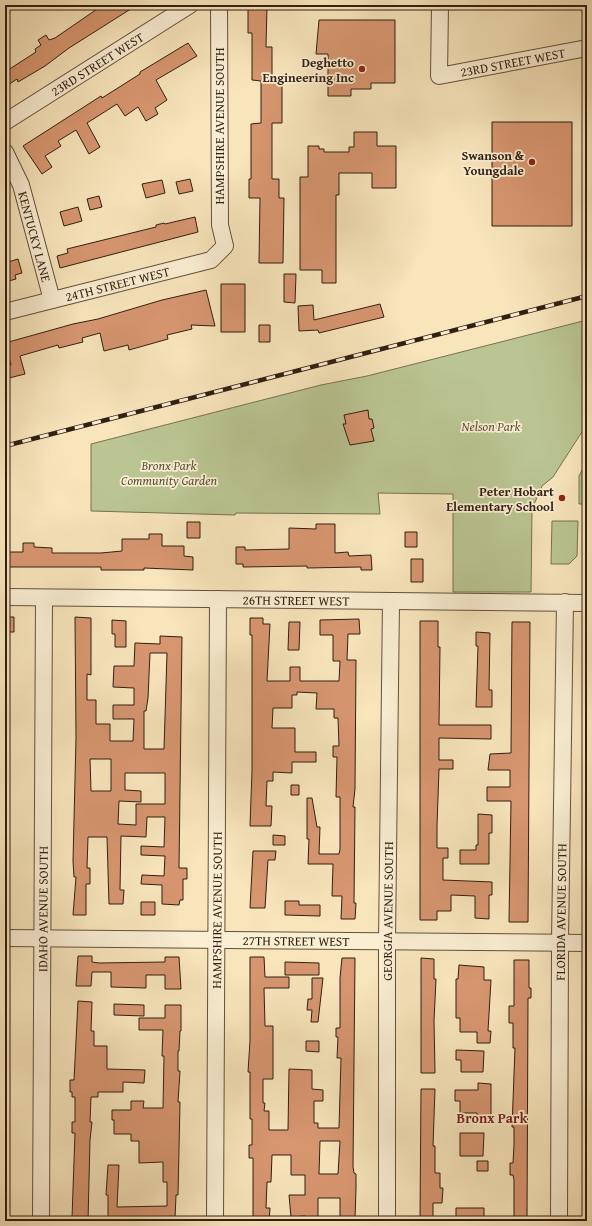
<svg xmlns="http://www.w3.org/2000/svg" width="592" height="1226" font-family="'Gentium Book Plus',serif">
<rect width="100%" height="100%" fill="#f8e5bc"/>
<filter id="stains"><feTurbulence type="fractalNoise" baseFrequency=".005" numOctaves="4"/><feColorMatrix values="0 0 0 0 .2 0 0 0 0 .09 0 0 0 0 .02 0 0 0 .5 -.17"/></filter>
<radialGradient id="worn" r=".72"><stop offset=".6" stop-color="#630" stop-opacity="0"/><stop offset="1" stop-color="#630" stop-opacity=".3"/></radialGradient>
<path fill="#bac593" stroke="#767252" d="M587,320V424L553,477L542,486L532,509L531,592H453V494L378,493L380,514L236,513L235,515L91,511V444L321,385L367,376Z
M587,461V504H579V476Z
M552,521H578L577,556L569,564H551Z"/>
<path fill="#d79670" stroke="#311f11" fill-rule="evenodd" d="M103,5H137L69,48L45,66L18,82L17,79L5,87V72L36,52L35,49L41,45L38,40L46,35L49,40L55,38Z
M248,5H267L266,47H272V80H282V123H272V179H279V198H284L283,263H259L260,198H249V179H251V124L261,123V81L252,80V33H248Z
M319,20H395V83H371V89H351V96H328V54H316Z
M188,43L197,56L156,80L167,100L155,108L158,114L146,121L138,107L125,116L117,104L87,123L100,147L89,154L76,130L58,141L61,146L45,156L52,167L42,174L23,146L101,96L102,98L140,74V72Z
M492,122H572V226H492Z
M354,132H377V146H396V188H372V173H339V195H336V283H322V270H300V177H308V146H319V149H324V152H349V147H354Z
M190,179L193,191L179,194L176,182Z
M162,180L165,193L146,198L142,184Z
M99,196L102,207L90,210L87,199Z
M78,207L82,221L64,226L60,212Z
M195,217L198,232L60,268L57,256L68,253L67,249L156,227V225L164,223L165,224Z
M18,259L22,273L15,275L16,279L5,282V263Z
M284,274H296L295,303L284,302Z
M221,284H245V332H221Z
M206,290L215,326L191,325L192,329L167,335L168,339L129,350L128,345L104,351L100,333L82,338L83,342L59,348L58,345L20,356L25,374L9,378L6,366L11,365L5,343L73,324L98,319L162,300Z
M380,304L384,317L319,333L318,330L299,331L298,306L313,305L314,320Z
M259,325H270V342H259Z
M368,410L369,419H372L374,428L371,429L374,441L350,445L343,424H346L344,415Z
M187,522H200V538H187Z
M316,524H335V553L348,552L349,556L371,555L372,570H361V567L307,568V566L243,567V564H236V547H245V550L289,549V528L316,529Z
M405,532H417V547H405Z
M149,534H162V546H184V556L193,557V570L144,568V570H101V567H5V552H23V543H34V547L52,548V553H101L122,551V539H149Z
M411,559H423V582H411Z
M5,617H14V632H5Z
M75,617L91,618V675L87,674V700H96V724H110V741H133L134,719H113V705H134V688L113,687L114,666H134L135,643L160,644V636L182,637L179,868H187V879H183V900H180L179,905L162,904V885L141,884L142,875L164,876L165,856L141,855V846L164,847L165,817H147L146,837L121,836L120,890H124L123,904H109L107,837H88L87,868H90V884H86V915H73L76,877H74L73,861L76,738ZM150,653H167L164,749H144V711H146L148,698ZM90,759H111V791H91ZM125,773H165V804H136V825L118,824L119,801L141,802V791L125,790Z
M250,618H263V624H270L267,681H290V667H300V681H339L340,661H333V635H320V620L359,619L360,634H348L347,660H356L355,789L353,807H355L354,903H356L355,919H341L342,896H332L333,864H308L309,839H307V798H312L317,827H320L319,854H339L340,849V797H336L337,757H333V746H339L338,718H334V709H316L317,693L297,692V695H292V708H273L272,728H295V752H316V762H292V773L273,772V781H267L266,806H272L271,826H250L252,771V635H250Z
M112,620L126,621V647H115V634H112Z
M420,621H438V647H440L439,725H491V739L439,738V760H453V769H439L437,826V848H448V858H443V880L492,882V895H489V919L475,918V896L451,895V911H437V920H420Z
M289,622H300L299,650H288Z
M512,622H530L528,922H509L511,801H487V787H510V770H488L490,754L511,753Z
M476,632L490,633L489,690H492V707H476L478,646H476Z
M291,785H299V795H291Z
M478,814L492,815V833H489V864H460V850H476V845H478Z
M273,835L285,836V845H273Z
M253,851H276L275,860H268L265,908H250Z
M285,901H299V905H320V916L285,915Z
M141,902H155V915H141Z
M78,956H92V962L99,963L165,962V957H179L181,989H165V975H146V988L111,987V972H92L91,986H76Z
M250,957H264L265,977H289V988H264L265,1026H273V1079H263V1103H265L264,1111H269V1130H288L289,1069L312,1070V1089L323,1090V1101H314V1123H318V1128H339L341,1058H337L338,1037H336V1028H340V978L342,958H355L353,1167L354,1173L356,1174V1188L355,1219L354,1221H340V1198H318V1221H305V1216L291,1217L289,1195H305V1175H291V1155H272L271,1182H267L266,1208H270L269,1221H253V1158H249V1145H252V1119H250V1072H248L250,1041ZM320,1141H340L338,1174H319Z
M421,958L434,959V979H436L434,1021L435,1073H421Z
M514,960H529V988H531V998H528L527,1221H514V1180L513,1175H510V1163H513L514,1145V1127H512L515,1048H513V1023H509V1006H514Z
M285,962L319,963V975H285Z
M459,965L484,967V980H491L488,1031H491L490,1043H477V1032H460V1018H456V979H458Z
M312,978H323L318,1022H311L312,1010H307L308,999H312Z
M78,1001L92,1002L91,1031H94V1046H107V1069L145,1070L144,1083L123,1082V1092H98V1097H91L90,1122H92L90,1140L88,1221H75V1218H72L75,1133H72V1122H75V1097H72V1092H70V1080H74Z
M114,1004L144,1005V1016L114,1015Z
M165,1005H181V1031H180L179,1051H178V1071H180L178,1102H180L178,1195H176L175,1219L146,1218V1220L108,1221V1195H106L108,1165H119L117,1207L167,1206V1182H163V1162L139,1163V1141H131V1134H114V1120H112V1110H131V1101H144L143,1108H163L164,1056H162L163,1030H139V1018H165Z
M306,1041H319V1052L306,1051Z
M456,1050L484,1051L483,1072H461V1060H456Z
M478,1083L491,1084V1121H477V1113H460V1101H455V1090H478Z
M421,1089H435L433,1146H435V1173H440V1188H443L442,1203H433V1221H420Z
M460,1133H484L483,1156H460Z
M477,1161H488V1171H477Z
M456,1208H484V1221H456Z"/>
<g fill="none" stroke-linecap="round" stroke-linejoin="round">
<defs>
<g id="minor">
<path id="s1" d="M440,5L439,76L587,48"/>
<path id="s2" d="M5,122L190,5"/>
<path id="s3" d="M5,152L21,185L52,300"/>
<path id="s4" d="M5,312L211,260L225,246L220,225L219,5"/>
<path id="s5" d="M5,597L587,603"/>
<path id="s6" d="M5,938L587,943"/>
<path id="s7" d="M41,1221L44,598"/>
<path id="s8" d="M215,1221L218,599"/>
<path id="s9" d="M387,1221V942L391,601"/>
<path id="s10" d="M559,1221L560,942L565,602"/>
</g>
</defs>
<use href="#minor" stroke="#63503c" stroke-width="18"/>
<use href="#minor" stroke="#faeed3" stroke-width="16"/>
<defs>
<path id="rail" d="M5,446L587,296"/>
</defs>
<use href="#rail" stroke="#311f11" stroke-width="4.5"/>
<use href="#rail" stroke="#faeed3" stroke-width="3" stroke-dasharray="9" stroke-linecap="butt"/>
</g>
<g fill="#8f2418" stroke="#faeed3" stroke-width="1.5">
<circle cx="362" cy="69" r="4"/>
<circle cx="532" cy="162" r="4"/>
<circle cx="562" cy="498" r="4"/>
</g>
<g text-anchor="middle" stroke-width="3.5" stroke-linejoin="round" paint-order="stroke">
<g font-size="13" font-weight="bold" fill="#311f11" stroke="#faeed3" text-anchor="end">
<text x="354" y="67">Deghetto<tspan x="354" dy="15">Engineering Inc</tspan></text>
<text x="524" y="160">Swanson &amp;<tspan x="524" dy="15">Youngdale</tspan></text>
<text x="554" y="496">Peter Hobart<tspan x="554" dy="15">Elementary School</tspan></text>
</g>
<g font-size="13" fill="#311f11" stroke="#faeed3">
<text dy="5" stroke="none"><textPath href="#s1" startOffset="146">23RD STREET WEST</textPath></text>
<text dy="5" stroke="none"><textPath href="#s2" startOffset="109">23RD STREET WEST</textPath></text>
<text transform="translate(219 126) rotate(-90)" y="5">HAMPSHIRE AVENUE SOUTH</text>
<text dy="5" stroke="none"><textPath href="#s3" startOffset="90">KENTUCKY LANE</textPath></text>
<text dy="5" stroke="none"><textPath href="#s4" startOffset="116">24TH STREET WEST</textPath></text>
<text dy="5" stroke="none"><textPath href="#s5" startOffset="291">26TH STREET WEST</textPath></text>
<text dy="5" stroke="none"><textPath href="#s7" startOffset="312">IDAHO AVENUE SOUTH</textPath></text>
<text dy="5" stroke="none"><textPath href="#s8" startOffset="311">HAMPSHIRE AVENUE SOUTH</textPath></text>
<text dy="5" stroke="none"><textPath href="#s9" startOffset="310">GEORGIA AVENUE SOUTH</textPath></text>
<text dy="5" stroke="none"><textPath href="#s10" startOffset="309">FLORIDA AVENUE SOUTH</textPath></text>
<text dy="5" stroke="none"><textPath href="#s6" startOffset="291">27TH STREET WEST</textPath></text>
</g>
<g font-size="13" font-style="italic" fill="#5a5138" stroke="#faeed3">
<text x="491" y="431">Nelson Park</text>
<text x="169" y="470">Bronx Park<tspan x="169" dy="15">Community Garden</tspan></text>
</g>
<g font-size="14" font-weight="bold" fill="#7a1f14" stroke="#faeed3">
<text x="492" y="1123">Bronx Park</text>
</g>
</g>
<rect width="592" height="1226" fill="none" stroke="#f8e5bc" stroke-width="20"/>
<rect x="6" y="6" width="580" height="1214" fill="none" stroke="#311f11" stroke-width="2"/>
<rect x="10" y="10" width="572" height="1206" fill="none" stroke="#311f11"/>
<rect width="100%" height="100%" filter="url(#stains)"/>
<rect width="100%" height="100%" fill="url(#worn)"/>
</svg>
